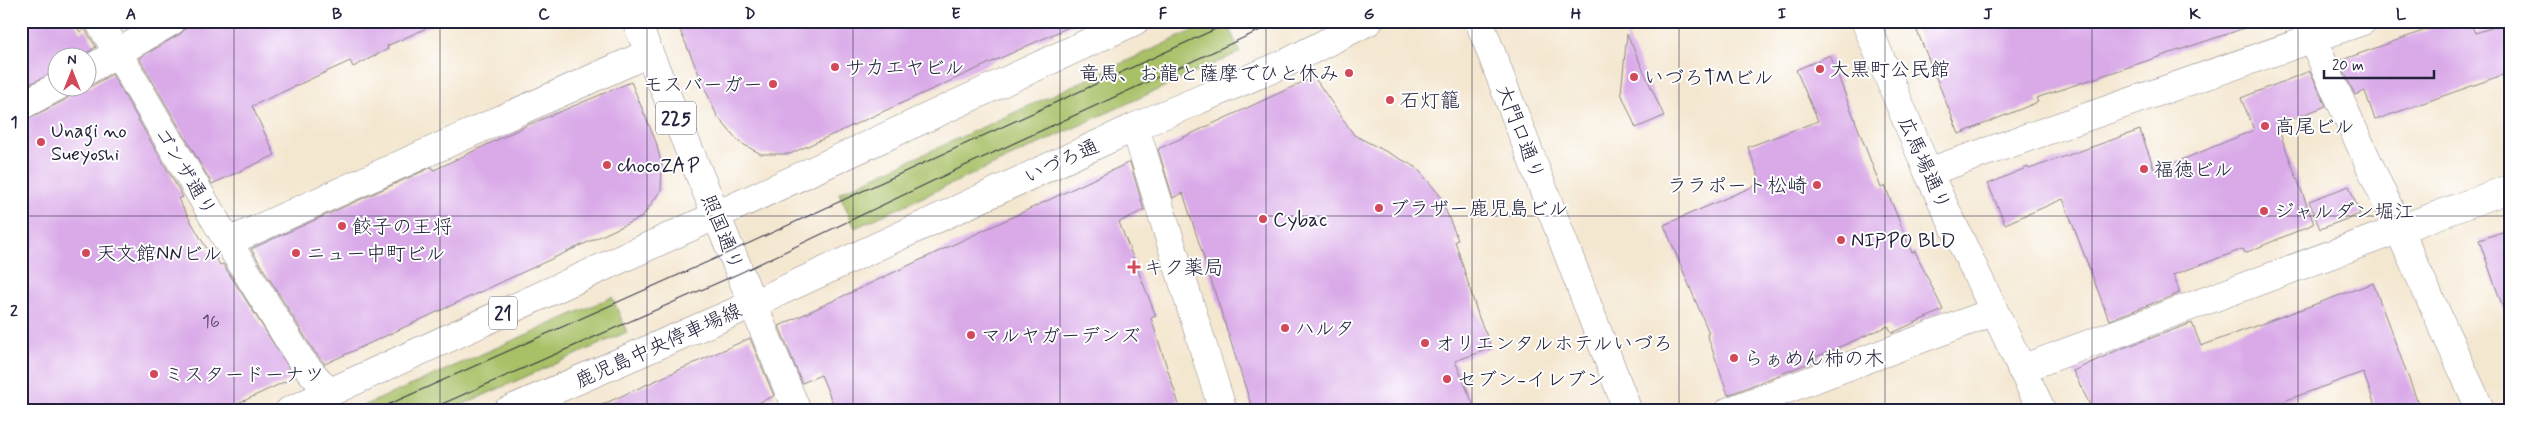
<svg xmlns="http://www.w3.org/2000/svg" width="2532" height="432" font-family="Mynerve,'Klee One',sans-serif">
<rect width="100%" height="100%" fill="#fff"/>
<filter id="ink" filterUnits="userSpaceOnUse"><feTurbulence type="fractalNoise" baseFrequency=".02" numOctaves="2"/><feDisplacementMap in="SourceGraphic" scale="10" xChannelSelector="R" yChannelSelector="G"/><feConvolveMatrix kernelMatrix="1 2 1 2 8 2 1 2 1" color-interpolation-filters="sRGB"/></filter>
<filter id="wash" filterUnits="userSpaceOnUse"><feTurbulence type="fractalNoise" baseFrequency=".0096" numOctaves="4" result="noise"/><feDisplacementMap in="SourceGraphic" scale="20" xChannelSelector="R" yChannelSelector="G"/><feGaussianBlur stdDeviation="1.12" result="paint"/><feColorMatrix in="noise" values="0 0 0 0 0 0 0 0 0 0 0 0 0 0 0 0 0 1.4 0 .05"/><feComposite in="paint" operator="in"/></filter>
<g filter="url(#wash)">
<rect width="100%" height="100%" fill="#f4e7d0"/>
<path fill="#a8c066" stroke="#657150" d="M1214,21H1226L1240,52L855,228L839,193Z
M612,297L627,332L448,411H352Z"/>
<g id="blocks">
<path fill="#d9a9e8" d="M21,21H74L80,32L85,29L96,47L79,58H58V71L21,88Z
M188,21H442L387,46L388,49L353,67L350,61L252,106L275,155L212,184L139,58L180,34L185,29Z
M676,21H1082L790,154H761L739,142L717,116Z
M1913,21H2247L2248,27L2036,98L2038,102L1959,134Z
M2451,21H2470L2475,33L2511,22V72L2375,120L2365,91L2355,95L2339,61Z
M1627,34L1664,116L1636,128L1621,93Z
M1830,55L1881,188L1885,186L1912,253L1915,251L1943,310L1892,333L1888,326L1816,357L1817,360L1728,395L1707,334L1709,333L1664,225L1761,183L1748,147L1818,121L1796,70Z
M2310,71L2326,106L2277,125L2314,224L2245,253L2243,249L2173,275L2180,293L2109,320L2063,199L2005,224L1988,184L2028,167L2029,169L2140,130L2155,171L2254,130L2241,98Z
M112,74L183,197L178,199L212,258L215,256L220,265L223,264L295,377L222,411H21V122L65,100L71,95L73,88H88Z
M1314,77L1354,135L1416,167L1439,194L1458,240L1455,241L1479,318L1492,348L1455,361L1476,411H1253L1183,193L1173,198L1158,149Z
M631,82L656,142L662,167L661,190L642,217L325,364L314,351L251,249L432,167L434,170L528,125Z
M1130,162L1144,210L1119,222L1156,316L1151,318L1181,411H836L821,375L802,383L779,326Z
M2349,186L2360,214L2320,229L2309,201Z
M2511,229V318L2507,319L2479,240Z
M2373,283L2421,411H2377L2363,372L2257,411H2093L2073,371L2118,350L2192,323L2201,346Z
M750,338L774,396L739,411H588Z"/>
</g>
</g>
<g filter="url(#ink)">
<use href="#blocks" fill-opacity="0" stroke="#8b8486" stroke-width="1"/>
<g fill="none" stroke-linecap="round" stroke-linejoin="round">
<defs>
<path id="pedestrian" d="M99,21L228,242L301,360L329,393
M88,70L172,21
M21,106L58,86"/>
<path id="minor" d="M2305,23L2481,411
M1135,127L1223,411
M1928,172L2363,21
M228,242L649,53
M2021,369L2511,188
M1729,411L1993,312"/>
<path id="tertiary" d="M1479,21L1628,411
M1865,21L1928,172L2042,411
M717,215L1135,21
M753,304L1135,127L1286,63L1369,21"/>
<path id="primary" d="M289,411L717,215
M507,411L753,304"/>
<path id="trunk" d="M636,21L797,411"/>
</defs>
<use href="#pedestrian" stroke="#8b8486" stroke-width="29"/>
<use href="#minor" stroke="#8b8486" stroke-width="29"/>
<use href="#tertiary" stroke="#8b8486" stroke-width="29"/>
<use href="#primary" stroke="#8b8486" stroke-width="29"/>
<use href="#trunk" stroke="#8b8486" stroke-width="29"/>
<use href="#pedestrian" stroke="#fff" stroke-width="28"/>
<use href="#minor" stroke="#fff" stroke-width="28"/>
<use href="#tertiary" stroke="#fff" stroke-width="28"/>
<use href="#primary" stroke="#fff" stroke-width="28"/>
<use href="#trunk" stroke="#fff" stroke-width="28"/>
<path stroke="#22223b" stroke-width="1" d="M374,411L732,251L1233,21
M426,411L740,273L960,168L1280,21"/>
</g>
</g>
<path fill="none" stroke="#22223b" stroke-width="1" stroke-opacity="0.55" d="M234,21V411M440,21V411M647,21V411M853,21V411M1060,21V411M1266,21V411M1472,21V411M1679,21V411M1885,21V411M2092,21V411M2298,21V411M21,216H2511"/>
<g fill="#d1495b" stroke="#fff" stroke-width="2">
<circle cx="835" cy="67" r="5"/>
<circle cx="1820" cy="69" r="5"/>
<circle cx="1349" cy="73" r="5"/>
<circle cx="1634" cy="77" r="5"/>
<circle cx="773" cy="84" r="5"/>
<circle cx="1390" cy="100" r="5"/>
<circle cx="2265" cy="126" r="5"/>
<circle cx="41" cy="142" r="5"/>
<circle cx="607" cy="165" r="5"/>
<circle cx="2144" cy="169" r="5"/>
<circle cx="1817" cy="185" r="5"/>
<circle cx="1379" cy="208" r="5"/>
<circle cx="2264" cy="211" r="5"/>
<circle cx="1263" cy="219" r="5"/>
<circle cx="342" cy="226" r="5"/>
<circle cx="1841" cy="240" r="5"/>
<circle cx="86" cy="253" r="5"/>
<circle cx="296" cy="253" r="5"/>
<path d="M1131.5 259.5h5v5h5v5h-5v5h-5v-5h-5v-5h5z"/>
<circle cx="1285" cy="328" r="5"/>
<circle cx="971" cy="335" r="5"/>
<circle cx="1425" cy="343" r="5"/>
<circle cx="1734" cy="358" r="5"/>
<circle cx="154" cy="374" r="5"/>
<circle cx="1447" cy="379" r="5"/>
</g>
<g text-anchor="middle" stroke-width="4" stroke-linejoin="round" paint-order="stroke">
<g font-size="18" fill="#504466">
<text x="211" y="327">16</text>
</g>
<g fill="#fff" stroke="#646476" stroke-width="1">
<rect x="656" y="101.5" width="40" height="33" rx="4"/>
<rect x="489" y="296.5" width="28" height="33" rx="4"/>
</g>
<g font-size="19" font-weight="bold" fill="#22223b">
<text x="676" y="125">225</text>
<text x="503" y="320">21</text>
</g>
<g font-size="20" fill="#22223b" stroke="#fff" text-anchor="start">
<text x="845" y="74">サカエヤビル</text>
<text x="1830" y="76">大黒町公民館</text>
<text x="1339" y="80" text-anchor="end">竜馬、お龍と薩摩でひと休み</text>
<text x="1644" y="84">いづろTMビル</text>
<text x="763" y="91" text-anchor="end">モスバーガー</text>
<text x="1400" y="107">石灯籠</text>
<text x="2275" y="133">高尾ビル</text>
<text x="51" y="137">Unagi no<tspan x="51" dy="23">Sueyoshi</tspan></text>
<text x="617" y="172">chocoZAP</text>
<text x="2154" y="176">福徳ビル</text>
<text x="1807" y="192" text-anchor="end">ララポート松崎</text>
<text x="1389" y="215">ブラザー鹿児島ビル</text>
<text x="2274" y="218">ジャルダン堀江</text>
<text x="1273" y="226">Cybac</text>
<text x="352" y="233">餃子の王将</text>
<text x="1851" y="247">NIPPO BLD</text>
<text x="96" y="260">天文館NNビル</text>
<text x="306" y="260">ニュー中町ビル</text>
<text x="1144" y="274">キク薬局</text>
<text x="1295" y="335">ハルタ</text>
<text x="981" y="342">マルヤガーデンズ</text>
<text x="1435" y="350">オリエンタルホテルいづろ</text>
<text x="1744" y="365">らぁめん柿の木</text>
<text x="164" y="381">ミスタードーナツ</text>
<text x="1457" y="386">セブン-イレブン</text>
</g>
<g font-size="20" fill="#22223b" stroke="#fff">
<text transform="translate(1521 132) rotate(69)" y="7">大門口通り</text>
<text transform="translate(1061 161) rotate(-25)" y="7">いづろ通</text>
<text transform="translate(1925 163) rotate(66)" y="7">広馬場通り</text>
<text transform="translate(186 171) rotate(59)" y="7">ゴンザ通り</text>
<text transform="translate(723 232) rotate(68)" y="7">照国通り</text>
<text transform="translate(658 345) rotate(-24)" y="7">鹿児島中央停車場線</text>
</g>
</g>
<rect width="2532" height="432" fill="none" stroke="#fff" stroke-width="55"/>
<g transform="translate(72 72)"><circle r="24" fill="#ffffff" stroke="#a7a7b1"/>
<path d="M0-4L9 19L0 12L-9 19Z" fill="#d1495b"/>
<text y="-8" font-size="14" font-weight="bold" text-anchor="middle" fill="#22223b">N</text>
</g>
<path d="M2324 70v8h110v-8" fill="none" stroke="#22223b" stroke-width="2.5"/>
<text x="2332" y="70" font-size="15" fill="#22223b" stroke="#ffffff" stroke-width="4" paint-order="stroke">20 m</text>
<rect x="28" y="28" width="2476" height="376" fill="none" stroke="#22223b" stroke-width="2"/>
<g font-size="16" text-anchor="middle" font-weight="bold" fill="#22223b">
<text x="131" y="19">A</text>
<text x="337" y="19">B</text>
<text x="544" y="19">C</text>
<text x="750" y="19">D</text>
<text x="956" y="19">E</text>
<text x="1163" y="19">F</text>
<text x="1369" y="19">G</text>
<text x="1576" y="19">H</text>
<text x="1782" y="19">I</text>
<text x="1988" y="19">J</text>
<text x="2195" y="19">K</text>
<text x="2401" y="19">L</text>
<text x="14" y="127">1</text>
<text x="14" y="316">2</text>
</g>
</svg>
